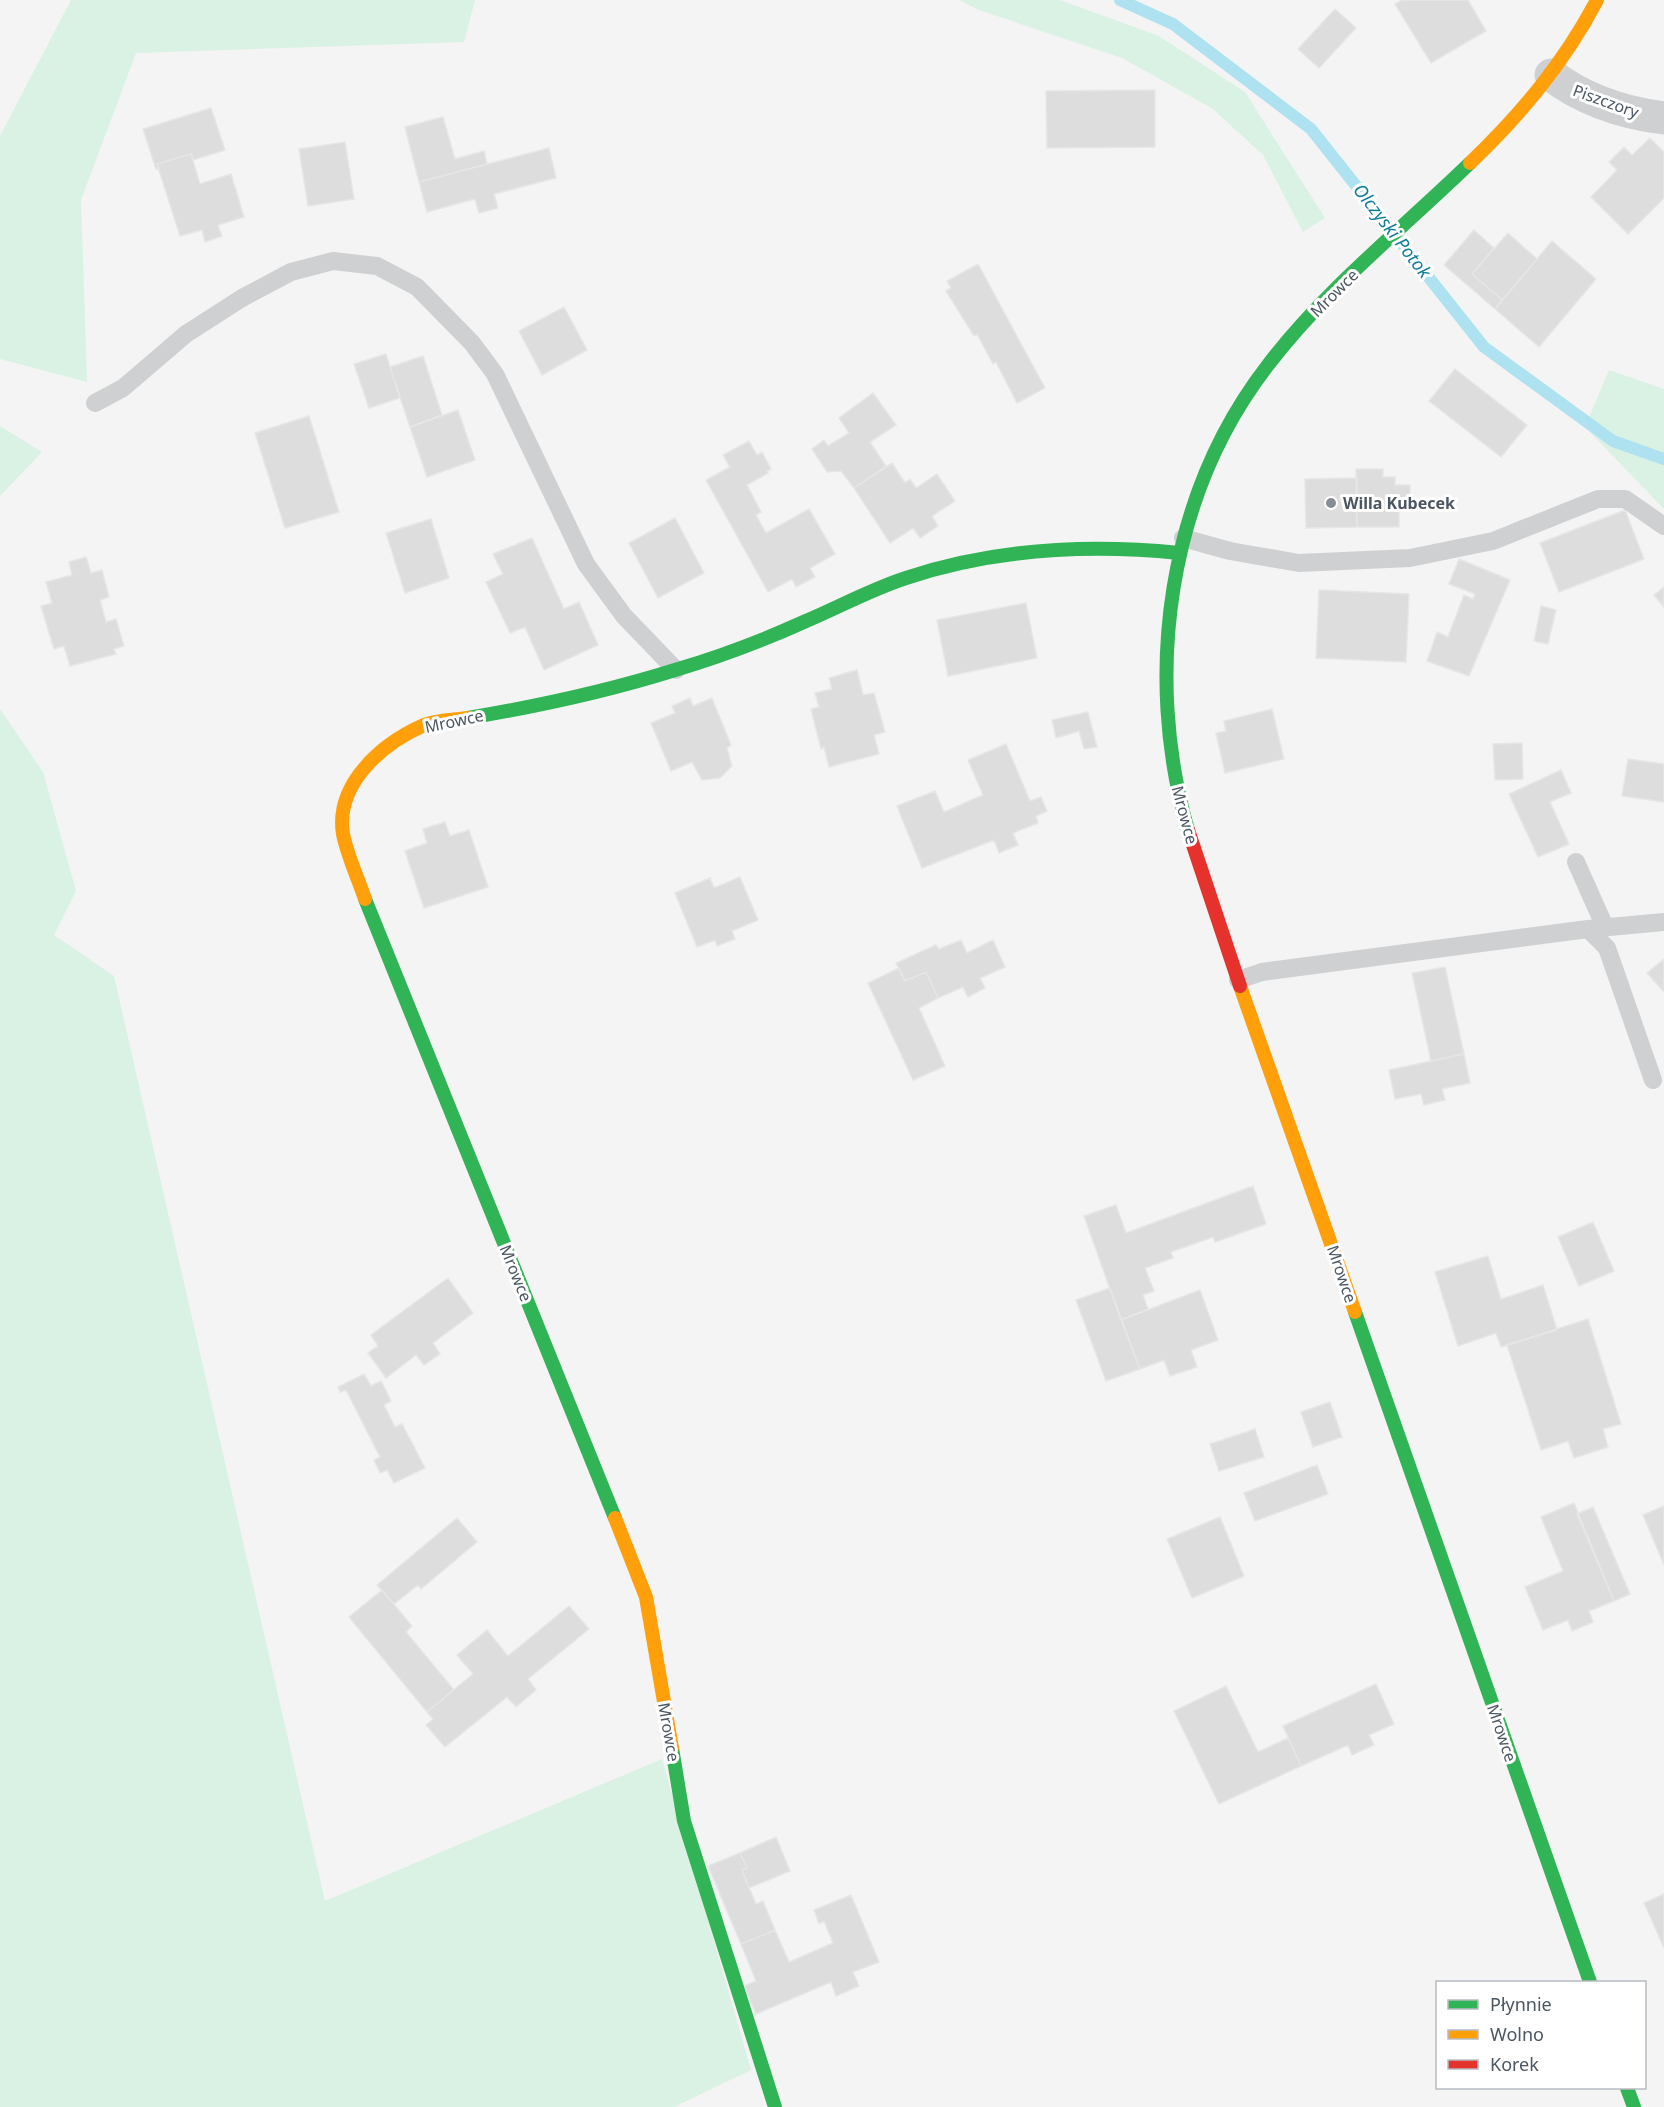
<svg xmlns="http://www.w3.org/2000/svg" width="1664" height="2107" font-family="'Noto Sans',sans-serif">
<rect width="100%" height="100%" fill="#f4f4f4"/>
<path fill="#d9f2e3" d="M71,0H475L464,42L136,53L81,200L87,382L0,359V136Z
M959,0H1060L1159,36L1245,92L1325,218L1303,232L1263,155L1213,109L1122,58L979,10Z
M1609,370L1664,389V509L1585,427Z
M0,426L42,452L0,496Z
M0,709L43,772L76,891L54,935L114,976L325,1901L662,1759L751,2070L674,2107H0Z"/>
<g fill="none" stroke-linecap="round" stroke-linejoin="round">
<path stroke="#aee2f0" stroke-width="12" d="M1120,0L1173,24L1311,129L1484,347L1613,441L1664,459"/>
</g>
<path fill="#ddddde" stroke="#e5e6e7" stroke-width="1.5" d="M1402,0H1468L1486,31L1431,63L1395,4Z
M1335,9L1356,28L1319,68L1298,49Z
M1155,90V147L1047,148L1046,91Z
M211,108L225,150L193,160L191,154L157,164L159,168L156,169L143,129Z
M443,117L455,159L484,151L487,164L419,182L405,127Z
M1650,138L1664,152V198L1628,234L1591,197L1617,170L1609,162L1624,147L1632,155Z
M345,142L354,199L308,206L299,149Z
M549,148L556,178L494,194L498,208L479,213L475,199L427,212L419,182Z
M191,154L200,184L231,174L244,217L218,225L222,236L205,242L202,230L180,236L157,164Z
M1474,230L1494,248L1472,274L1502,300L1495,309L1444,265Z
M1508,233L1537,259L1502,300L1472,274Z
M1552,241L1596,279L1539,347L1495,309Z
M978,264L1045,388L1017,403L996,362L993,364L977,334L974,336L946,291L951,288L947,281Z
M564,307L587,350L542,375L519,331Z
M386,354L400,398L369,408L354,364Z
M423,356L442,415L410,427L390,367Z
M1455,369L1527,425L1501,457L1429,401Z
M873,393L896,425L870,442L886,466L854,488L841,471L827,472L812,449L824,440L828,446L849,433L839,418Z
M458,410L475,460L427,477L410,427Z
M309,416L339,512L285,528L255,433Z
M749,441L757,455L762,452L771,469L767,471L768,473L747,485L761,512L756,515L766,533L809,509L835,554L810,568L815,577L796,587L792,579L768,592L706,480L730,467L723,455Z
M892,463L905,483L910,479L916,488L937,474L955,501L932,516L938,526L920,538L913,528L890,543L854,488Z
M1356,469H1383V477H1395V485H1410V504H1399V527H1357Z
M1357,478V527L1306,528L1305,479Z
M1625,510L1644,559L1559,592L1540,543Z
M675,518L704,573L658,598L629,543Z
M431,519L449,578L405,593L386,533Z
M532,538L564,609L579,602L598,645L544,670L525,627L510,633L486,582L503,574L493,554Z
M86,557L91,573L102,570L109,597L100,600L106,622L116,619L124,646L114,649L116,654L70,666L64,646L54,649L41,606L52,603L46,582L72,575L69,562Z
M1459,559L1510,580L1469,676L1427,661L1437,632L1448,637L1464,595L1473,599L1475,594L1449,584Z
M1664,587V607L1654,595Z
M1319,590L1409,594L1406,662L1316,658Z
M1026,603L1037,658L948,676L937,620Z
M1541,606L1556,610L1548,644L1534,641Z
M857,670L863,695L874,693L885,732L874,735L879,754L829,767L824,747L821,749L811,709L819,707L815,693L832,689L829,678Z
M690,698L693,706L712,698L731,745L727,748L732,766L720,778L702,780L692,762L671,771L651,723L675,713L672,706Z
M1272,709L1284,759L1225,773L1216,733L1226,731L1224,721Z
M1088,712L1097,747L1084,749L1079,731L1056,738L1052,720Z
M1522,743L1523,779L1495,780L1493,744Z
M1006,744L1030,801L1041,797L1047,811L1036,816L1038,823L1013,833L1018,845L999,853L994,840L922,868L897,806L935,791L944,812L983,795L968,760Z
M1628,759L1664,764V802L1622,796Z
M1561,770L1571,793L1550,802L1569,844L1538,857L1509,794Z
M445,822L450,836L469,830L488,887L424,908L405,851L427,843L423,829Z
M740,877L758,920L732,931L735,939L717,946L715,940L697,947L675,893L710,878L714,888Z
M961,940L967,953L993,940L1005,967L980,978L985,988L968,997L963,987L938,998L926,972L905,981L896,963L936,945L939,949Z
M1664,959V992L1647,973Z
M1445,967L1464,1054L1431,1061L1412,973Z
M899,968L905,981L926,972L938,998L919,1008L945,1066L913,1080L868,983Z
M1464,1054L1470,1083L1442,1089L1445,1100L1424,1105L1421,1094L1395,1099L1389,1070Z
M1253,1186L1266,1224L1215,1242L1213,1237L1171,1252L1173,1258L1145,1268L1154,1291L1143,1295L1148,1309L1121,1320L1084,1216L1116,1205L1126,1233Z
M1593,1222L1614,1271L1579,1286L1558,1237Z
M1488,1256L1501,1299L1543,1285L1557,1330L1501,1347L1496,1333L1458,1346L1435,1272Z
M448,1278L473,1313L433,1343L440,1354L424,1365L416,1355L386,1378L368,1353L378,1346L371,1335Z
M1110,1288L1140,1369L1106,1381L1076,1300Z
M1200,1290L1218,1340L1191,1350L1197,1367L1170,1376L1164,1360L1140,1369L1121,1320Z
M1588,1319L1621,1424L1603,1429L1608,1447L1574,1458L1568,1441L1541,1450L1507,1345Z
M364,1374L371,1386L381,1381L391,1401L384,1405L395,1427L402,1424L425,1468L394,1483L387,1470L380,1473L374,1460L380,1457L346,1390L340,1392L338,1387Z
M1330,1402L1342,1437L1313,1447L1301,1412Z
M1255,1429L1264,1457L1219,1471L1210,1444Z
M1317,1465L1328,1494L1255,1521L1244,1493Z
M1574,1503L1614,1601L1589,1611L1593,1622L1572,1631L1568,1620L1543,1630L1525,1587L1563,1571L1541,1517Z
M1664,1506V1565L1643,1515Z
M1593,1507L1630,1594L1614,1601L1577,1514Z
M1220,1517L1244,1576L1192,1598L1167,1539Z
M457,1518L477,1542L421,1589L418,1585L394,1604L377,1585Z
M382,1590L412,1626L406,1632L454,1690L427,1712L349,1617Z
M569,1606L589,1629L528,1679L536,1690L516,1707L507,1697L445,1747L426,1725L433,1719L427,1712L473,1674L457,1655L487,1630L508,1656Z
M1376,1684L1394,1724L1369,1735L1374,1745L1352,1755L1348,1745L1301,1766L1283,1726Z
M1226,1686L1258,1752L1288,1738L1301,1766L1219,1804L1174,1711Z
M776,1837L790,1871L749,1888L742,1870L747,1868L740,1853Z
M740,1853L747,1868L742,1870L756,1904L763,1901L775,1930L741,1944L708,1866Z
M1664,1894V1948L1644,1903Z
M851,1895L879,1962L853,1972L859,1986L836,1996L831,1982L756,2014L744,1986L756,1981L741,1944L775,1930L789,1962L833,1943L824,1921L819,1924L814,1910Z"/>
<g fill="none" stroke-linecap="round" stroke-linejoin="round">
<path stroke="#ced0d2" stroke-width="18" d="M95,403L123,388L186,334L242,298L291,272L333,261L377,266L417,287L472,343L495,374L586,564L624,616L676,670
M1183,538L1230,551L1299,563L1410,558L1493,541L1598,499H1625L1664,526
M1576,862L1605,927
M1588,929L1664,922
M1238,980L1262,972L1588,929L1607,948L1653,1080"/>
<path stroke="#ced0d2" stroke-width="33" d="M1551,75C1584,100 1624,113 1664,118"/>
<path stroke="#30b455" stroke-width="14" d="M468,718C539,706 605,692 675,670C719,657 764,640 806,621C839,607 872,589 906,578C993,549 1088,544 1179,553
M1188,830C1143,674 1168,494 1268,365C1326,289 1402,229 1470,163
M365,899L615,1518
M1355,1312L1590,1982
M672,1748L684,1821L775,2107
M1627,2088L1634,2107"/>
<path stroke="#ff9f0a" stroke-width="14" d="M1470,163C1521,114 1564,63 1597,0
M365,899C358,878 347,855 343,834C335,784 382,744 422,726C435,720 453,720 468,718
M1240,986L1355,1312
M615,1518L646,1597L672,1748"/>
<path stroke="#e5322d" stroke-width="14" d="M1188,830L1240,986"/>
</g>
<circle fill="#868d94" stroke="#fff" stroke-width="2" cx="1331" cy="503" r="6"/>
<g text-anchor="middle" stroke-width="6" stroke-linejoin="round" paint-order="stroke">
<g font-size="16" fill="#4a5661" stroke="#fff">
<text transform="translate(1606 101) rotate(20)" y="6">Piszczory</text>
<text transform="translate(1334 293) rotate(-45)" y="6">Mrowce</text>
<text transform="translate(454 721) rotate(-12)" y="6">Mrowce</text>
<text transform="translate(1185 815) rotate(75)" y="6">Mrowce</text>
<text transform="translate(516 1273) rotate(68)" y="6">Mrowce</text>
<text transform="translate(1342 1274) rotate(71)" y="6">Mrowce</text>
<text transform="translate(669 1732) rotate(80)" y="6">Mrowce</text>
<text transform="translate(1502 1733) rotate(71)" y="6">Mrowce</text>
</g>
<g font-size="16" font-weight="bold" fill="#4a5661" stroke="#fff" text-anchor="start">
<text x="1343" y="509">Willa Kubecek</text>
</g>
<g font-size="18" font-style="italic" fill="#0c7c9b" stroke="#fff">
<text transform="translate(1392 231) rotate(52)" y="6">Olczyski Potok</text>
</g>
</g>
<rect x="1436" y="1981" width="210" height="108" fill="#ffffff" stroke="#b7bbc0" stroke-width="1.5"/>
<rect x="1448" y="2000" width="30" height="9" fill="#30b455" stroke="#b7bbc0" stroke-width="1.5"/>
<text x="1490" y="2011" font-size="18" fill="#4a5661">Płynnie</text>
<rect x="1448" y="2030" width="30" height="9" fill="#ff9f0a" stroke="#b7bbc0" stroke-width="1.5"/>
<text x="1490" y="2041" font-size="18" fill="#4a5661">Wolno</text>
<rect x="1448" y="2060" width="30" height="9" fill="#e5322d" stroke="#b7bbc0" stroke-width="1.5"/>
<text x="1490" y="2071" font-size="18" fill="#4a5661">Korek</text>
</svg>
